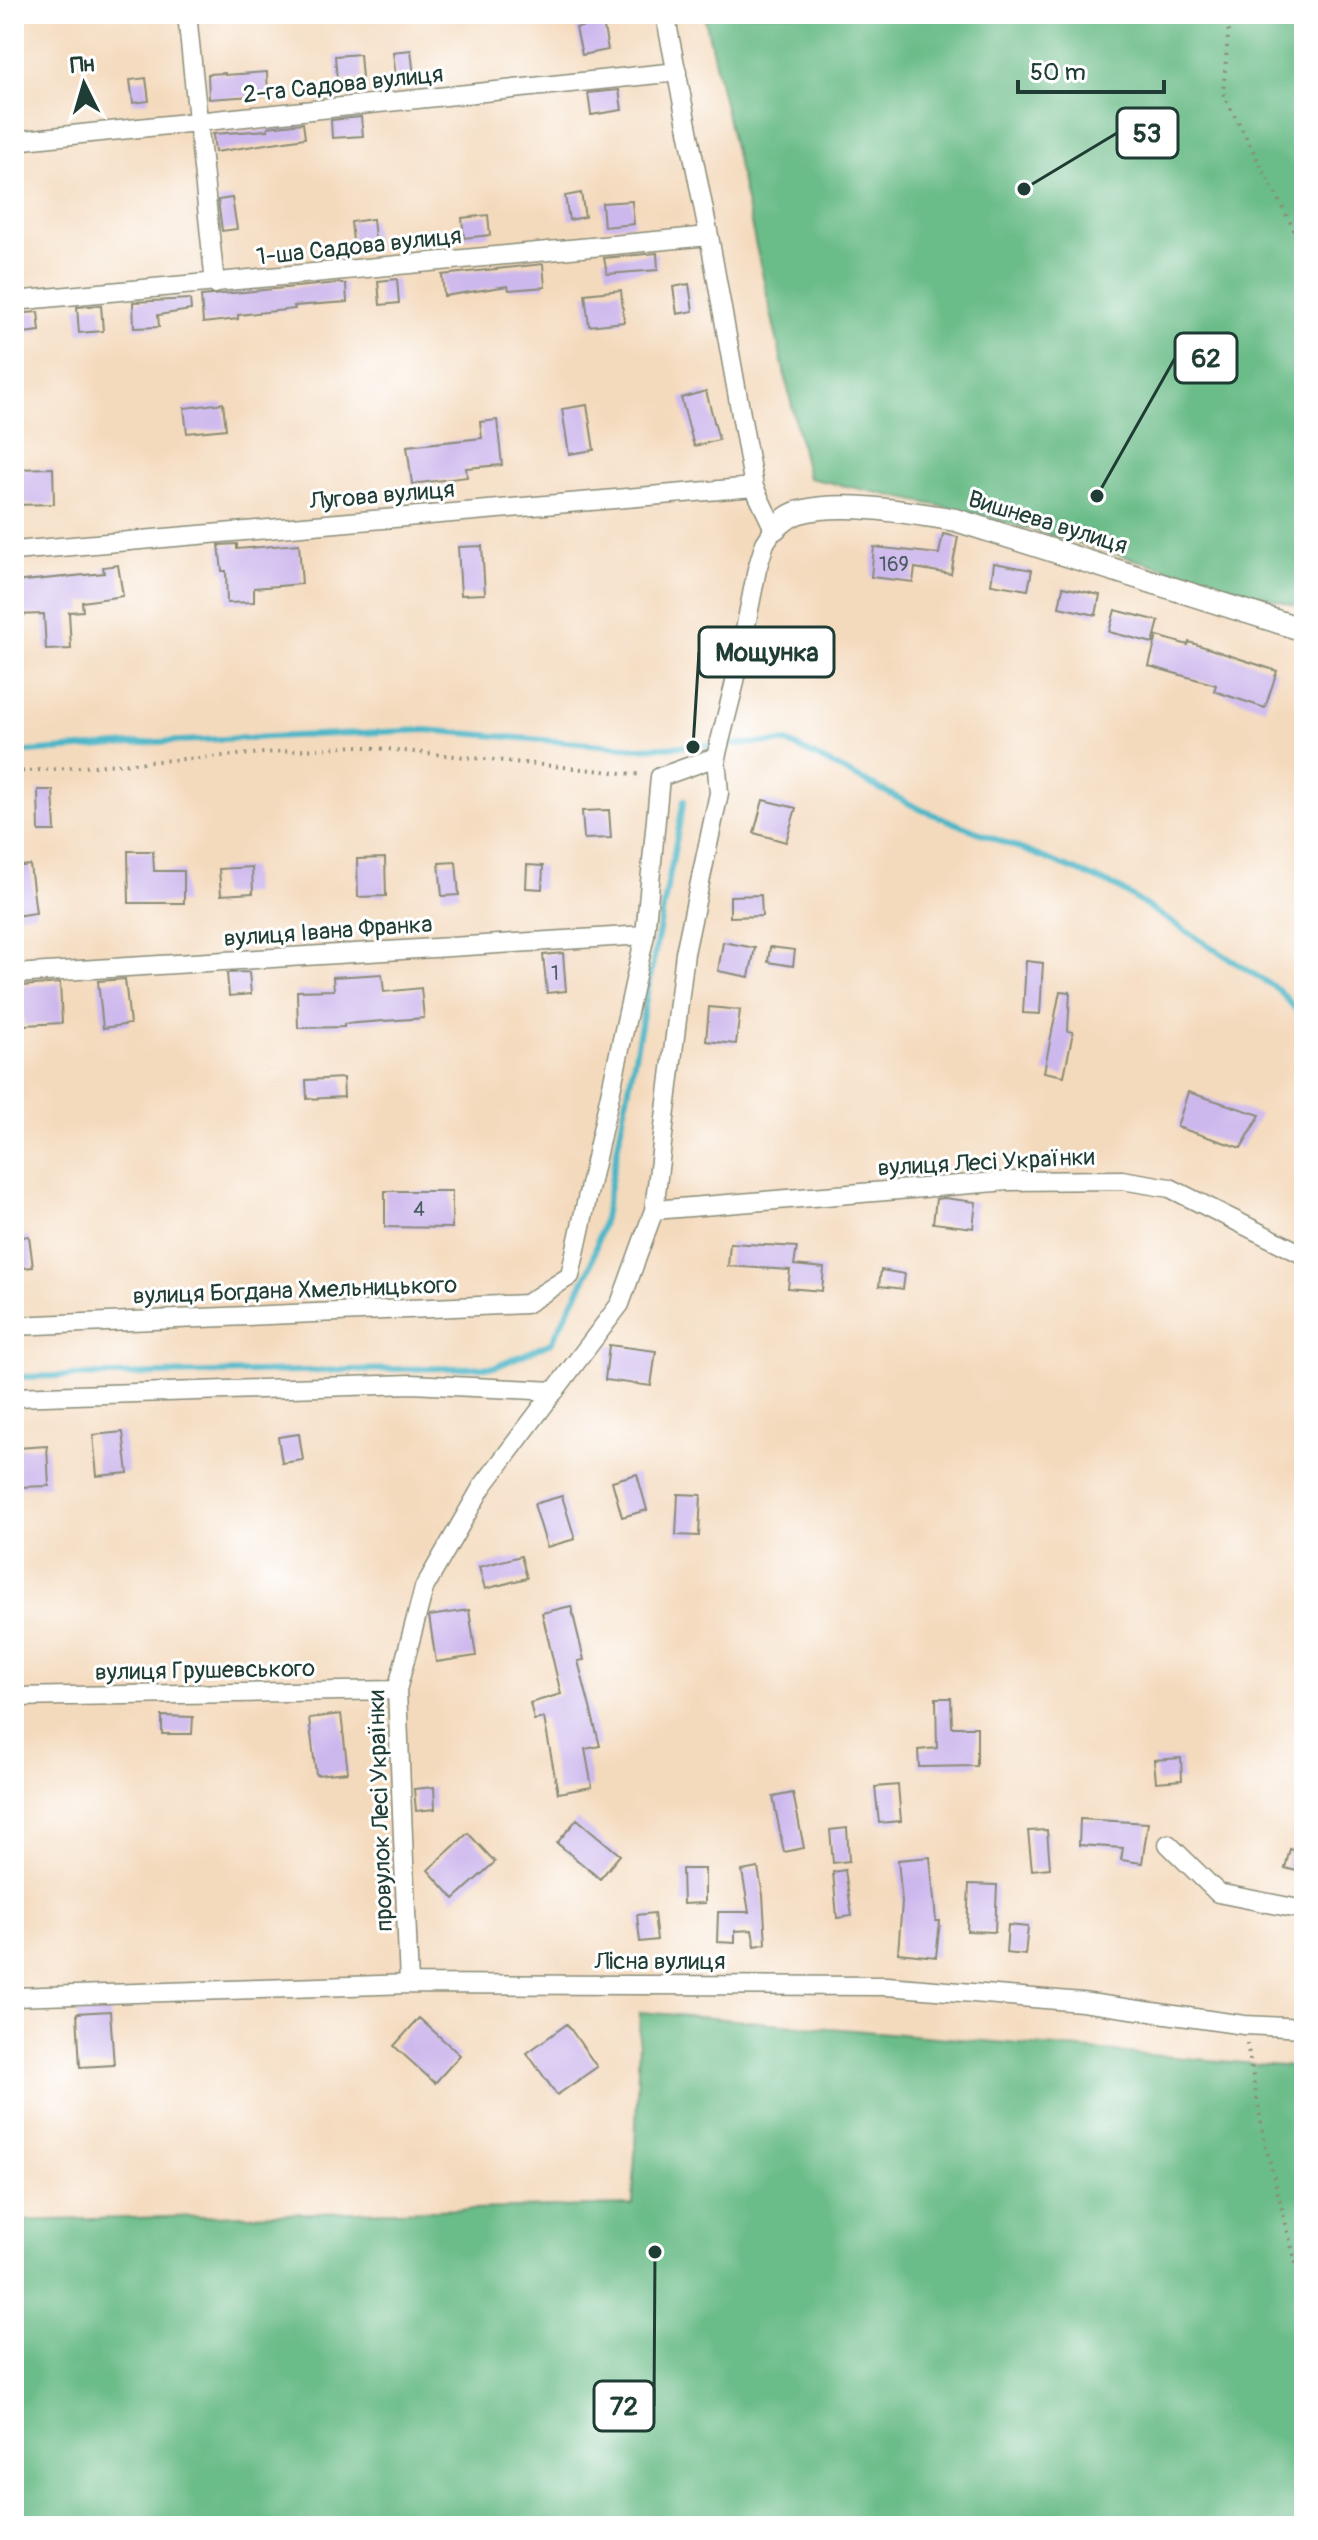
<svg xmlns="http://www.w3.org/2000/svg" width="1318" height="2540" font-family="Pangolin,sans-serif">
<rect width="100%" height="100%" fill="#fff"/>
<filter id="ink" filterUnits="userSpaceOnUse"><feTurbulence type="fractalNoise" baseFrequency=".0125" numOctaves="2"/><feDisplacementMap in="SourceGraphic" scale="16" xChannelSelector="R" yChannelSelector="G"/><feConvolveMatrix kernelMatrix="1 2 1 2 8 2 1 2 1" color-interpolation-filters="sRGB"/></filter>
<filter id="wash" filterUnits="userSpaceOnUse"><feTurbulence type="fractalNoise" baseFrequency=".006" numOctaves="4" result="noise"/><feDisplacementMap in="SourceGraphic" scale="32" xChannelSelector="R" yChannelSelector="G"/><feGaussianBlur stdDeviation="1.8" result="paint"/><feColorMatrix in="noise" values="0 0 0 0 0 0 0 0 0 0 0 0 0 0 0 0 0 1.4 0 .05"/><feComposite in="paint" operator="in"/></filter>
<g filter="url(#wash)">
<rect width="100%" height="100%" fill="#f4dabd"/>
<path fill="#6abc88" stroke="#447c5e" stroke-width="2" d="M704,14H1304V608L973,513L808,478Z
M640,2012L1304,2068V2526H14V2221L633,2205Z"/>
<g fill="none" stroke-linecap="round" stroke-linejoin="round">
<path stroke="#49b5c6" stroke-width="6" d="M14,753L157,742L426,730L637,748L787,742L922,810L1115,886L1279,990L1304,1019
M14,1377L495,1367L551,1343L589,1271L604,1218L684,800"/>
</g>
<g id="blocks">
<path fill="#cdb8ed" d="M603,22L608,50L582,55L576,28Z
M411,50L414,76L396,78L393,52Z
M360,54L362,78L337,80L335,56Z
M267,72L268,95L209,99L208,74L225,73V75Z
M146,78L149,101L133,103L130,80Z
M619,90L622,110L591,115L588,93Z
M361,117L363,136L332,138L331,120Z
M303,123L305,138L215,152L213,134L268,130V127Z
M581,193L585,217L569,220L565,196Z
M232,198L237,229L222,231L218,200Z
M632,201L634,224L604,227L602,203Z
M488,215L490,235L464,238L462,218Z
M373,219L376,248L354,250L351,222Z
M657,253L658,270L607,274L604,258Z
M543,264L545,287L509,290L508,286L444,296L442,275Z
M397,279L399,303L380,305L378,281Z
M338,283L346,284L347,302L294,306L295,309L238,315V319L203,323L201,296Z
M689,284L693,311L677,314L673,287Z
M621,290L624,322L589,326L585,294Z
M190,299L191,310L158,315L159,327L134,328L133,302Z
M101,305L103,331L79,333L77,307Z
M38,312L40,331L14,334V314Z
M706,391L719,440L694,446L681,398Z
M223,403L226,429L187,433L184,408Z
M587,405L594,450L569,454L562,409Z
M497,420L502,465L466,468L467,477L412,484L407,446L482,438L480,422Z
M53,468L54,504L14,505V469Z
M943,534L958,537L951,574L915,568L913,582L871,577L874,547L939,554Z
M237,544V549L299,544L302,584L254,588V602L227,603L226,571H222L219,545Z
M482,546L485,594L461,595L458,547Z
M994,563L1032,570L1028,590L991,584Z
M118,565L123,596L82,602L83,611L69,612L71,649L46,650L44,614L14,615V582L104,573L103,567Z
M1063,587L1100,595L1096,615L1059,607Z
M1115,610L1159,621L1153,643L1109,632Z
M1157,636L1188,645L1189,642L1277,671L1265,708L1214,691L1216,685L1149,666Z
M38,790H53L55,831H39Z
M763,800L796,808L786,842L754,833Z
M609,810L611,838L584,839L582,811Z
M128,851H153L154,871H184V903H129Z
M385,858L386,896L358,897L357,859Z
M456,862L459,895L442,896L439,863Z
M30,865L36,913L14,916V867Z
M527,865L543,866L542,889L526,888Z
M252,867L253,893L221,895L219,869Z
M761,895L762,916L730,917V896Z
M723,942L755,948L749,977L718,971Z
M770,947L795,950L793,966L768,962Z
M563,953L566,991L547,993L543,955Z
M1026,961L1043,963L1040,1014L1023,1013Z
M249,972L251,994L229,996L227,973Z
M382,974L384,992L421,988L424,1018L344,1024V1027L298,1028L297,991L334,990L333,977Z
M125,979L130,1024L103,1028L98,981Z
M60,983L62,1023L24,1025L22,986Z
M1060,991L1070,992L1068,1031L1073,1032L1064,1076L1044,1072Z
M709,1007L740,1010L736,1044L706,1041Z
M343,1078L344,1097L307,1099L306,1080Z
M1188,1092L1260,1115L1241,1148L1177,1127Z
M385,1191H452V1228L385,1227Z
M944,1198L976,1202L973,1228L933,1223L936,1199Z
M29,1236L33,1267L14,1269V1238Z
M730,1243L797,1247L794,1265L824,1268L822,1291L788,1288L790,1270L728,1266Z
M881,1270L905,1274L903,1289L879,1286Z
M609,1345L656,1351L651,1386L605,1380Z
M123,1432L128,1473L97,1476L93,1435Z
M299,1434L303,1460L282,1463L278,1437Z
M47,1446L49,1486L19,1487L17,1448Z
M637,1474L647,1510L622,1517L612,1481Z
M678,1494L701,1495L699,1536L676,1535Z
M562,1496L575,1539L547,1547L534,1504Z
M521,1556L527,1578L485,1589L479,1567Z
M571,1606L584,1660L578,1661L600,1746L585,1749L592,1787L558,1793L544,1718L534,1720L530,1703L561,1694L542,1613Z
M469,1610L476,1656L436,1662L429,1616Z
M936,1698H951L952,1727H977V1766L919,1767L918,1750L937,1748Z
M341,1714L348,1772L316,1775L309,1718Z
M162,1716L193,1717L192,1734H162Z
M1181,1758L1182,1780L1156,1782L1154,1760Z
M898,1785L901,1821L879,1823L875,1787Z
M434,1787L435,1809L416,1811L414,1789Z
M793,1793L804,1848L784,1852L773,1797Z
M577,1819L620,1855L600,1879L557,1843Z
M1080,1819L1148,1823L1142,1863L1121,1860L1123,1848L1079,1845Z
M847,1828L849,1861L833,1863L830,1830Z
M1047,1830L1050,1868L1032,1870L1028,1831Z
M468,1833L495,1862L454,1899L428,1870Z
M1290,1849L1304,1853V1873L1285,1868Z
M930,1857L936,1921H940L936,1957L898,1953L902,1902L898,1860Z
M758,1868L763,1895L766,1944L755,1946L752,1930L735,1931V1943L717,1942L718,1912H749L742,1871Z
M682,1869H705V1903L683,1904Z
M845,1870L852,1916L837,1918L833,1872Z
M969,1884L997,1885L995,1932L967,1931Z
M654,1913L657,1940L640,1942L637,1915Z
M1008,1925L1028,1927L1025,1955L1006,1953Z
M110,2011L114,2065L80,2067L77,2013Z
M419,2018L460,2055L435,2083L394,2046Z
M567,2024L597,2067L557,2095L527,2053Z"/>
</g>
</g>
<g filter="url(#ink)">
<use href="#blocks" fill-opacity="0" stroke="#8a8c78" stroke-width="2"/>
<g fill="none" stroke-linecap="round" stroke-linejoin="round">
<defs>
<path id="minor" d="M187,14L215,284
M14,141L677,72
M14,301L709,236
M14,551L754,487
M14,974L645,935
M654,1210L1008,1181L1122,1180L1170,1188L1304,1255
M14,1326L526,1304L570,1276L645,935L660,777L716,757
M14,1397L411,1384L555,1391
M14,1697L397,1690
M1168,1844L1218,1893L1304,1910
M409,1984L397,1690L424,1588L482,1487L620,1304L654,1210L685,953L719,793L716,757L734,686L757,569L765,543L774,529L754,487L709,236L665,14
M14,1997L409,1984L887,1986L1082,2002L1244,2025L1304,2028"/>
<path id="tertiary" d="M774,529C782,522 790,514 800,512C843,500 913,513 956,520L1304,630"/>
</defs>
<use href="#minor" stroke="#8a8c78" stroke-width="21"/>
<use href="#tertiary" stroke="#8a8c78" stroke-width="25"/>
<path stroke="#8a8c78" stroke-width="4" stroke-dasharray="2 6" stroke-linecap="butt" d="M1230,14L1223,93L1304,249
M14,772L356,746L642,775
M1247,2043L1265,2143L1304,2295"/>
<use href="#minor" stroke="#fff" stroke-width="18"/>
<use href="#tertiary" stroke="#fff" stroke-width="22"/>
</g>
</g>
<g text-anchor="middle" stroke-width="6" stroke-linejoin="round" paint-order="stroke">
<g font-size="20" fill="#4a5c62">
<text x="894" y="571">169</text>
<text x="555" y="980">1</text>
<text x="419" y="1216">4</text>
</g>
<g font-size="24" fill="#1f3d34" stroke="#fff">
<text transform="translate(343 84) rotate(-6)" y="8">2-га Садова вулиця</text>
<text transform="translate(359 246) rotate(-6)" y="8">1-ша Садова вулиця</text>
<text transform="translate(382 495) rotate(-5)" y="8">Лугова вулиця</text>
<text transform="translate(1048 522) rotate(17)" y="8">Вишнева вулиця</text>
<text transform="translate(328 931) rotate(-4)" y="8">вулиця Івана Франка</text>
<text transform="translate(986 1162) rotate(-3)" y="8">вулиця Лесі Українки</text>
<text transform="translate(295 1290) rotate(-2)" y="8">вулиця Богдана Хмельницького</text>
<text transform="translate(205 1670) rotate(-1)" y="8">вулиця Грушевського</text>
<text transform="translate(380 1811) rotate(-92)" y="8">провулок Лесі Українки</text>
<text x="660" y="1969">Лісна вулиця</text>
</g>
</g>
<path fill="none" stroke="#1f3d34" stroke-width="3" d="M1024 189L1117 133M1097 496L1175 358M693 747L699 652M655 2252L654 2406"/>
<g fill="#1f3d34" stroke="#fff" stroke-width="3">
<circle cx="1024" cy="189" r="8"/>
<circle cx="1097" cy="496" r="8"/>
<circle cx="693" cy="747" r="8"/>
<circle cx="655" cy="2252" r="8"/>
</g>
<g fill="#fff" stroke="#1f3d34" stroke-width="3">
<rect x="1117" y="108" width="61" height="50" rx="8"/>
<rect x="1175" y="333" width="62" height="50" rx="8"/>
<rect x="699" y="627" width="135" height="50" rx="8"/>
<rect x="594" y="2381" width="60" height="50" rx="8"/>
</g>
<g font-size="26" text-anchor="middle" font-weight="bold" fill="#1f3d34">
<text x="1147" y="142">53</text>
<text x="1206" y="367">62</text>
<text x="767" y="661">Мощунка</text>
<text x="624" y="2415">72</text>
</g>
<rect width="1318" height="2540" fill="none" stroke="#fff" stroke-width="48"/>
<g transform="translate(84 84) rotate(355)" stroke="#ffffff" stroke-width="6" paint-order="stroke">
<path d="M0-6L14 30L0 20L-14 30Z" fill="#1f3d34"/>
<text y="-12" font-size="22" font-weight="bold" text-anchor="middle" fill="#1f3d34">Пн</text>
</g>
<path d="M1018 80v12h146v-12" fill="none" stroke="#1f3d34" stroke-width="4"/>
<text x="1030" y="80" font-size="24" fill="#1f3d34" stroke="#ffffff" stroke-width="6" paint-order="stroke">50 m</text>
</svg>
